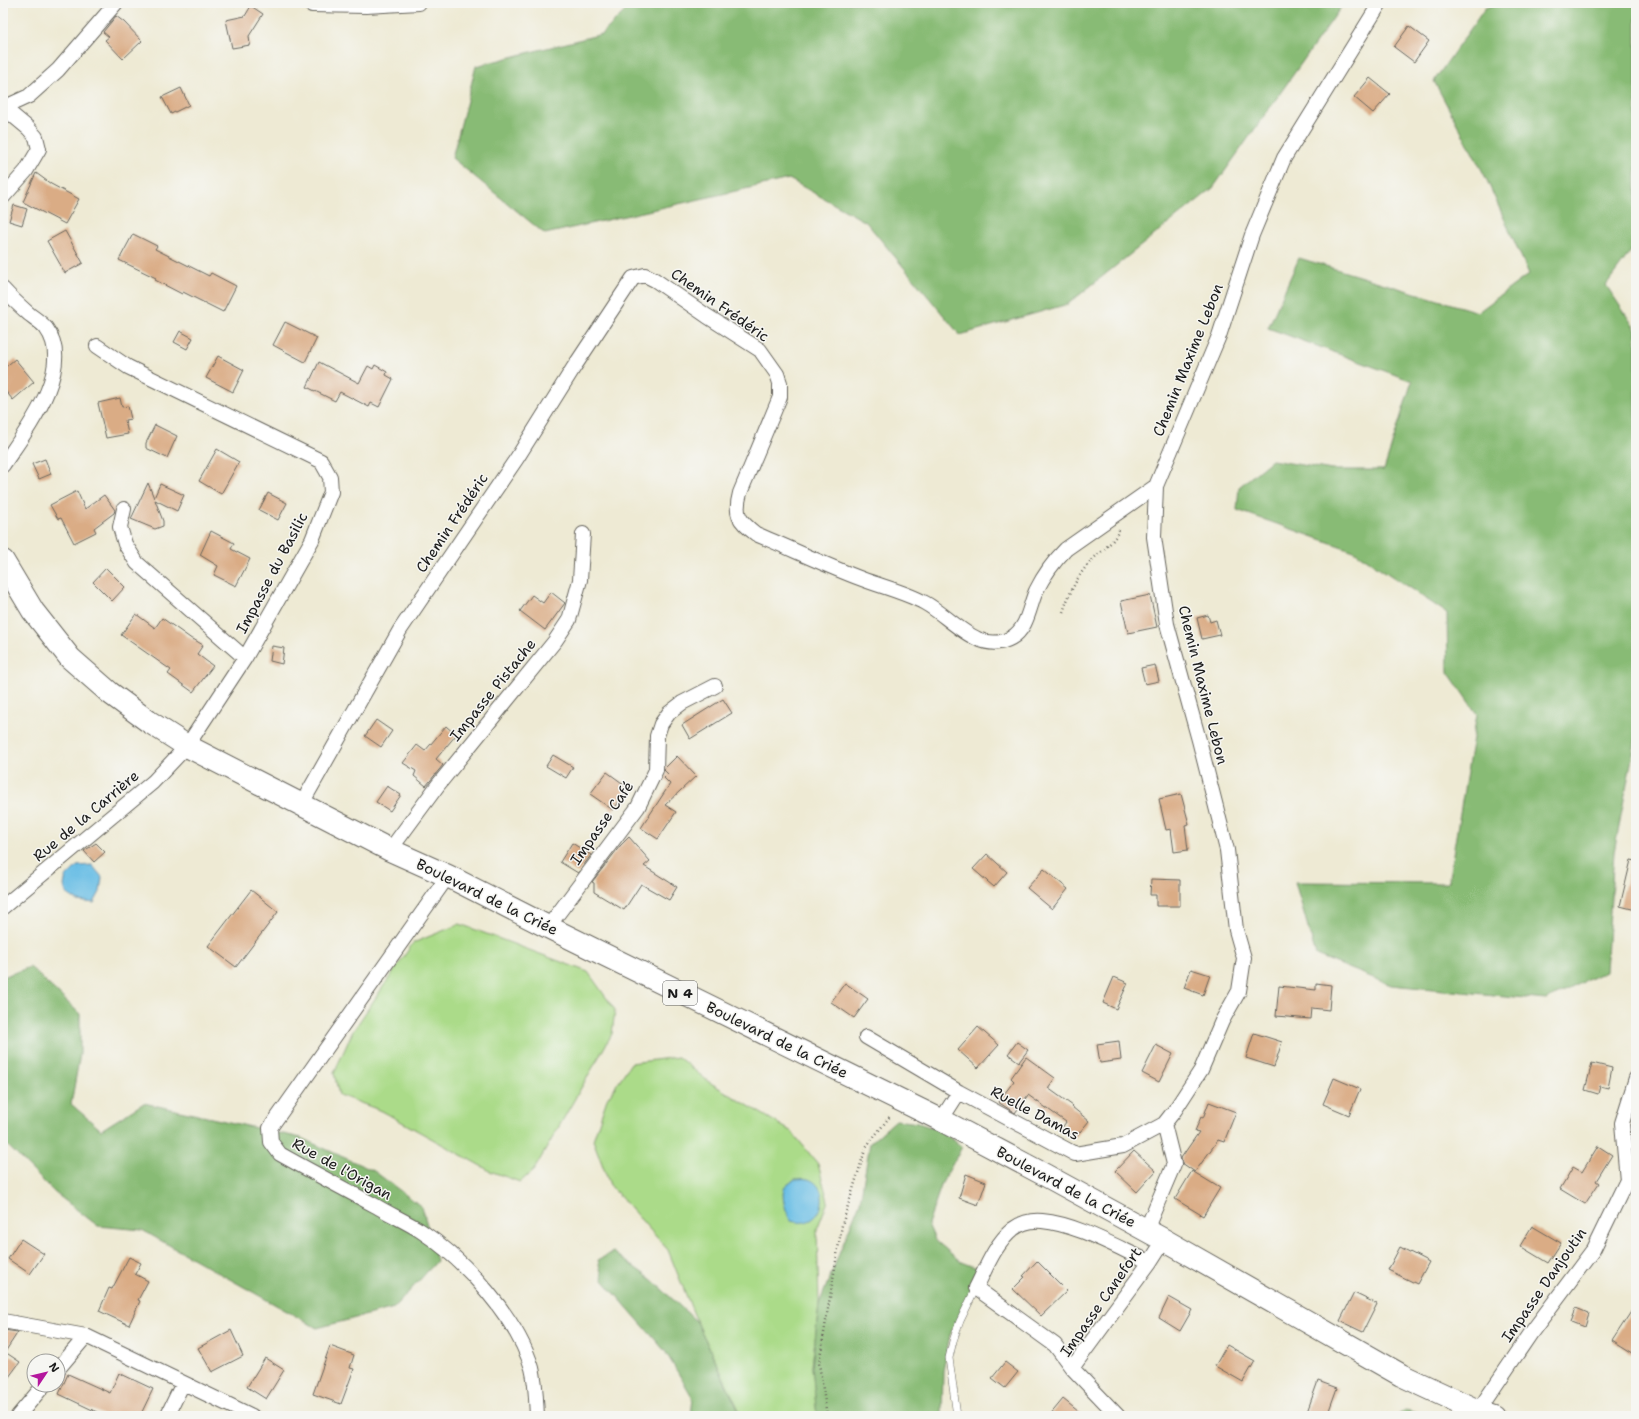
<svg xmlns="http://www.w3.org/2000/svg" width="1639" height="1419" font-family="'Shantell Sans',sans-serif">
<rect width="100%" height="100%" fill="#f6f6f2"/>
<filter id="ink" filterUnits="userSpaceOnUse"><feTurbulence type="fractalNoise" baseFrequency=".025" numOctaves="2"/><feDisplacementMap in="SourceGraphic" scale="8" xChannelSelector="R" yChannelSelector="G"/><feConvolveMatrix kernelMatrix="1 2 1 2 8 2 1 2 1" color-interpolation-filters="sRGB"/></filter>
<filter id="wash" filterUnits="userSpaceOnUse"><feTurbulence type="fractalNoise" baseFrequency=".012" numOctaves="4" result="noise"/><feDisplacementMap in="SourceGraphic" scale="16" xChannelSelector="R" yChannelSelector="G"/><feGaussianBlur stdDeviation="0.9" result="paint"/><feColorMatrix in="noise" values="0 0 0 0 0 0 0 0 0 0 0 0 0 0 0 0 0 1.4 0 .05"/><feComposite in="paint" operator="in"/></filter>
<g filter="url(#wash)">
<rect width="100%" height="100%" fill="#eeead4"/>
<path fill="#abdb89" stroke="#647c52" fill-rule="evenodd" d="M460,924L588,972L615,1010L612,1034L534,1170L520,1182L490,1171L382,1111L339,1095L334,1073L353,1031L413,943Z
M678,1057L709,1082L792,1132L818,1164L828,1201L817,1229L819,1304L812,1367L817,1416H742L697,1322L668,1250L610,1185L593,1140L607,1099L631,1063ZM795,1179L819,1190L821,1195L811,1220L796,1222C784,1212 782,1202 785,1187Z"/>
<path fill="#88bb75" stroke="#526c48" d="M633,3H1344L1213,188L1068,304L960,335L866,222L789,179L545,234L452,158L476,66L602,34Z
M1500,3H1627L1636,6V244L1606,285L1636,330V737L1614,852L1606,971L1546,1000L1391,985L1316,955L1295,882L1448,883L1477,714L1448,672L1447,613L1354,551L1237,510L1239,487L1272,460L1332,470H1384L1412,381L1268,328L1299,258L1478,312L1529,274L1485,176L1434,81L1485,8Z
M30,967L80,1014V1054L71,1104L101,1130L144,1103L301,1138L374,1171L422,1207L437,1261L394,1308L317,1328L142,1230L98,1226L54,1192L3,1141V977Z
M896,1120L918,1123L942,1131L962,1147L942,1183L928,1224L935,1240L961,1262L979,1269L968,1301L950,1335L943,1371L942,1416H817L812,1367L819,1304L860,1202L870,1143Z
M613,1252L651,1279L697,1322L741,1416H691L693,1398L665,1351L603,1280L598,1260Z
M1405,1410L1427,1416H1397Z"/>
<path fill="#68bde5" stroke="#426c80" d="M92,865L102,877L100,892L94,903L78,901L67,894L64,886L65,880L66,877L77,866Z
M795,1179C799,1179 805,1178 808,1179C832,1186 825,1231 791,1221C786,1212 780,1195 785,1187C788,1184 792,1182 795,1179Z"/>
<g id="blocks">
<path fill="#daac85" d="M251,6L263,14L249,36L250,45L232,48L226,20L245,16Z
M116,16L124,22L142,41L123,59L105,40L109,37L103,32Z
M1409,26L1429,41L1414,62L1394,47Z
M1370,78L1390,94L1373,113L1354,97Z
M181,88L189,105L171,114L162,97Z
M36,173L51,184L79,199L65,224L23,202Z
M14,205L27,209L22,225L9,221Z
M65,231L83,263L65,273L47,241Z
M133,234L157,246L155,249L209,276L211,273L236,286L223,312L183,292L182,294L155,280L156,278L119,260Z
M285,322L317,338L305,362L273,345Z
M180,331L193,338L187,349L174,342Z
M218,356L244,370L233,392L206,378Z
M15,359L34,382L13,400L3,388V369Z
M319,362L359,383L368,366L373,369L375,365L387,372L386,375L393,379L379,407L371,403L369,407L340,392L335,401L307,387Z
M120,398L122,407L128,406L131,419L125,420L128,434L106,438L98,403Z
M155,425L177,436L167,458L146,448V443Z
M217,449L239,462L221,494L199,481Z
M45,459L51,474L39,479L32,464Z
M148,483L154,498L160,484L184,495L177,511L155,500L163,521V526L155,529L131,519Z
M77,491L85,509L104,495L115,510L114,513L94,528L96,532L74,543L61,518L58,519L50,505Z
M268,493L287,503L278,520L259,510Z
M211,531L234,543L231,549L250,559L236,586L214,575L218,566L200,555Z
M106,568L125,587L112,601L93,582Z
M551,592L565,603L545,630L520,611L532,595L543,603Z
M1150,595L1157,627L1128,633L1121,601Z
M136,614L155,628L162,618L193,640V639L203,645L197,654L213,666L193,692L168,674L171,670L121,635Z
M1208,615L1210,622L1216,620L1220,635L1202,639L1197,618Z
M272,646L284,648L282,664L270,661Z
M1155,665L1159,681L1145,684L1141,668Z
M723,699L732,713L690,739L682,725Z
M376,720L392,731L381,747L365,736Z
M446,726L456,735L436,759L443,765L426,786L414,776L416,771L403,763L417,745L425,751Z
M553,755L573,767L566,778L546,766Z
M677,756L696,776L665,805L676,812L658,839L641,828L670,784L664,778L668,774L664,770L665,768Z
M607,772L629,788L613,810L590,794Z
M387,786L401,795L390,811L376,802Z
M1181,794L1189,824L1185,825L1188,850L1174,852L1171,829L1166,830L1159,799Z
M629,837L650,861L644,866L677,887L669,900L641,884L624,910L594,892V883L592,882L620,846Z
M96,843L105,852L94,862L84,851Z
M572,843L591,855L578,873L560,862Z
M987,854L1007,872L994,887L973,869Z
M1631,860L1636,861V910L1620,906Z
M1044,869L1068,889L1052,909L1027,888Z
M1151,879L1180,880V906H1156V895H1150Z
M251,890L278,912L236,967L208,946Z
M1191,969L1210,975L1203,995L1184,988Z
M1114,977L1128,983L1116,1009L1103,1003Z
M845,983L868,999L854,1018L831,1002Z
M1316,983L1331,985L1329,1010L1312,1008L1311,1019L1276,1016L1279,986L1316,990Z
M978,1027L999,1045L978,1068L958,1050Z
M1254,1033L1282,1042L1274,1067L1246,1058Z
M1119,1041L1121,1060L1100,1063L1097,1044Z
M1017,1042L1028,1050L1019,1062L1008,1054Z
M1156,1045L1173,1054L1159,1082L1142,1073Z
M1026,1057L1055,1078L1048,1088L1073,1106L1072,1107L1089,1121L1075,1138L1062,1128L1066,1122L1028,1095L1015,1113L998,1102L1014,1081L1011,1078Z
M1592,1063L1612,1068L1608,1088L1600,1086L1598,1094L1585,1090Z
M1334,1078L1360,1089L1349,1115L1323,1104Z
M1209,1102L1236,1112L1224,1142L1218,1140L1195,1172L1182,1163L1181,1158L1199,1132L1195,1131L1201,1117L1203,1118Z
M1598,1146L1612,1155L1596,1181L1599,1183L1585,1204L1560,1189L1573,1167L1582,1172Z
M1134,1151L1156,1171L1137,1192L1115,1171Z
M1192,1171L1220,1188L1203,1216L1175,1199Z
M966,1174L986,1182L978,1205L959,1198Z
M1532,1226L1561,1243L1548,1263L1520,1246Z
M21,1239L44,1254L30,1274L8,1259Z
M1400,1247L1429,1262L1417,1284L1388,1270Z
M129,1257L141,1263L135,1274L148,1281L138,1300L140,1301L129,1325L99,1311L109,1288L112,1289Z
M1037,1261L1067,1291L1041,1316L1013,1289L1025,1277L1023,1276Z
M1354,1293L1377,1304L1363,1332L1340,1321Z
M1169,1297L1192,1310L1180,1331L1159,1318Z
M1636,1304V1356L1612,1341Z
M1576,1308L1588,1313L1584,1326L1571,1321Z
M3,1330L18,1332L5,1352L20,1362L3,1385Z
M231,1330L243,1356L212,1372L198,1348Z
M1227,1345L1255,1361L1243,1382L1215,1366Z
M330,1346L354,1355L350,1368L354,1369L341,1404L313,1394Z
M265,1358L284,1370L266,1399L247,1387Z
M1005,1362L1018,1372L1005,1388L992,1378Z
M119,1373L153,1389L140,1416H105L59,1394L68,1374L110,1393Z
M1318,1381L1337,1388L1327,1416H1319L1307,1412Z
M1063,1399L1084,1416H1049Z"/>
</g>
</g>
<g filter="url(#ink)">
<use href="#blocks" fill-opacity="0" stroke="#66645c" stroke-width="1"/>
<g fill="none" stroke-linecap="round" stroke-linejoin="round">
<defs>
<path id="lane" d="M957,1416L949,1358L953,1341L960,1321L976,1288"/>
<path id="street" d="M309,3L312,5L366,6L419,3
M3,108L29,96L58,70L116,3
M3,197L26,171L39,149L36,137L28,128L4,108
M3,289C11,298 20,306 29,314C34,318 42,323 46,328C76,368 25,432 3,465
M124,509L120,527L125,544L137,563L245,658
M301,805L400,630L517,458L574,367L633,278L645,275L655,280L707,316L760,350L777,374L780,383V397L740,493C734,515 739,521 756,534C792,549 827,566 862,579C883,587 905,592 925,603C951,617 979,656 1011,638C1028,628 1029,607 1036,591C1044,575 1054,561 1066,549L1156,486
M390,850L438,785L555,641L569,620L580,580L583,534
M448,876L270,1128L271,1142L280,1154C312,1172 344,1189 376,1206C391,1215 407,1222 421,1231C464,1259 517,1318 532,1368C536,1383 536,1400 537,1416
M3,907L153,782L187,746L245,658L312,540L331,492L330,477L321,461L128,367L97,346
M548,927L638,807L656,770L657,736L661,724L669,713L682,703L715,686
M866,1037L959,1092L1075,1154L1123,1146L1164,1124
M941,1120L959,1092
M1146,1230L1174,1164L1164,1124L1175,1110L1201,1070L1222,1021L1239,991L1244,958L1236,930L1227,850L1199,740L1167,624L1154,537L1156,486L1219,336L1252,235L1284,158L1380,3
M3,1321L86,1336L252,1416
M1072,1368L1055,1345L976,1288C986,1268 995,1244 1013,1229C1021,1223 1032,1220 1042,1221C1077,1224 1118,1248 1150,1262
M58,1369L86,1336
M18,1416L44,1385
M167,1416L183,1383
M1118,1416L1072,1368L1150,1262L1164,1240
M1479,1416L1478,1411L1531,1333L1593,1250L1627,1180L1622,1123L1636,1078"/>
<path id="primary" d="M3,561L33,611L70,658L110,693L148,721L187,746L390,850L448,876L548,927L941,1120L1045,1175L1164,1240L1401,1375L1478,1411L1494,1416"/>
</defs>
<use href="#lane" stroke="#66645c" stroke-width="8"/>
<use href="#street" stroke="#66645c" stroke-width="16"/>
<use href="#primary" stroke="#66645c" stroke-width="24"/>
<path stroke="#66645c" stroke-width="2.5" stroke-dasharray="1 3" stroke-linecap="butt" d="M1063,612C1069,594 1078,574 1092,560C1102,550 1113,544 1119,530
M827,1416L819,1363L842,1225L866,1147L891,1115"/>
<use href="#lane" stroke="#fff" stroke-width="7"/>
<use href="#street" stroke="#fff" stroke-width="14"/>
<use href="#primary" stroke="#fff" stroke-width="22"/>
</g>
</g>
<g text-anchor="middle" stroke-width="3" stroke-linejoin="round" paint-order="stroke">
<rect fill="#f6f6f2" stroke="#5d5d5c" stroke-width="1" x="663" y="981" width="34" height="24" rx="3"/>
<g font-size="14" font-weight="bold" fill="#1c1c1c">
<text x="680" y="998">N 4</text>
</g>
<g font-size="15" fill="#1c1c1c" stroke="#f6f6f2">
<text transform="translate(720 305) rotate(35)" y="5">Chemin Frédéric</text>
<text transform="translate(1188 360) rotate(-68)" y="5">Chemin Maxime Lebon</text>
<text transform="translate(452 523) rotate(-56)" y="5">Chemin Frédéric</text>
<text transform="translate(272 573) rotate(-62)" y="5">Impasse du Basilic</text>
<text transform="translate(1203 685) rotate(76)" y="5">Chemin Maxime Lebon</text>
<text transform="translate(493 690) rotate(-51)" y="5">Impasse Pistache</text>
<text transform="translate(86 816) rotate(-40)" y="5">Rue de la Carrière</text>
<text transform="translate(602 823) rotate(-55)" y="5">Impasse Café</text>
<text transform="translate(487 897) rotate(26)" y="5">Boulevard de la Criée</text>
<text transform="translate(777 1040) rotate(26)" y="5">Boulevard de la Criée</text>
<text transform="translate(1035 1113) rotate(28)" y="5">Ruelle Damas</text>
<text transform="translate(342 1169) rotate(29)" y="5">Rue de l'Origan</text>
<text transform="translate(1066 1187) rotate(28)" y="5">Boulevard de la Criée</text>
<text transform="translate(1544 1285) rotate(-55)" y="5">Impasse Danjoutin</text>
<text transform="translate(1101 1302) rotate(-55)" y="5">Impasse Canefort</text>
</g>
</g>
<rect width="1639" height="1419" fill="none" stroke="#f6f6f2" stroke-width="16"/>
<g transform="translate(46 1373) rotate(55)"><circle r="19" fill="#f6f6f2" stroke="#9f9f9c"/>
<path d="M0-3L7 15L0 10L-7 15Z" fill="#b5179e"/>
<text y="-6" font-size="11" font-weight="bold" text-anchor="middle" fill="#1c1c1c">N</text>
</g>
</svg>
